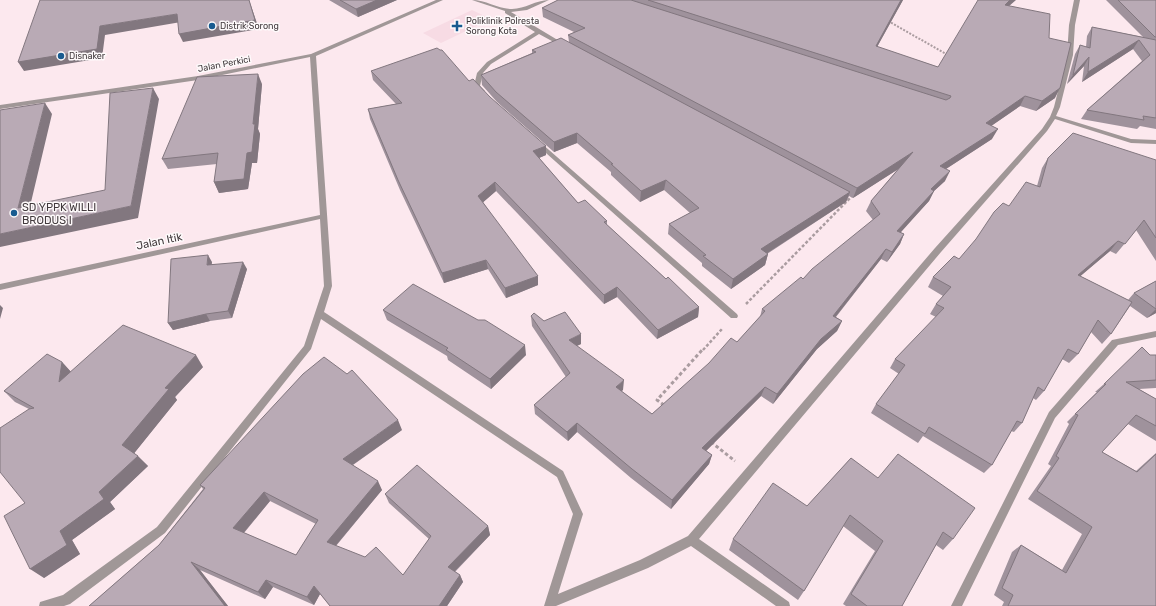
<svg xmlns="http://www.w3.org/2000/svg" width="1156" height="606" font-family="Rubik,sans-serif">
<rect width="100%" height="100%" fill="#fce8ee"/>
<path fill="#f7dbe4" d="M472,10L491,19L441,43L423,33Z"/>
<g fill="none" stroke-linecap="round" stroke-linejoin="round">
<path stroke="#aa9ca0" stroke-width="2" stroke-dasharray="2 1.5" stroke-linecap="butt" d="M888,21L948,55"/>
<path stroke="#aa9ca0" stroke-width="2.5" stroke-dasharray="3 2" stroke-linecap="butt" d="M746,304L853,195
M703,350L722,329"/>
<path stroke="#aa9ca0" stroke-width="3" stroke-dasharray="3.5 2.5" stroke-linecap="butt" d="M664,405L657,400L703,349
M711,442L735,461"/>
<path fill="#a09797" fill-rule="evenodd" d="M436,0H443L316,56L332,286L324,312L563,471L583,514L558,594L640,560L688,536L935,248L1042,129L1050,117L1054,107L1067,55L1069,25L1074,0H1080L1075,25L1073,55L1060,107L1056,116L1131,139L1156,140V144L1131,143L1055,119L1047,131L941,252L699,539L789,602L790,606H776L691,546L648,568L556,606H544L573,514L557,477L321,319L311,349L165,533L70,604L64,606H39L40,602L63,595L157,527L304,346L324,286L320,219L0,290V284L320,215L310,57L198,80L0,109V105L198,76L311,54Z
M472,0C486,0 498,9 512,9C525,9 536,0 549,0L527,10L511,12L566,45L561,46L539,34L491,64L483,73L480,86L485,91L482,93L474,86L477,73L487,62L535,32L505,13V11Z
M539,142L541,143L737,314L738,316L737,318H731L537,145V143Z
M1156,331V337L1118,345L1055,418L962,606H951L1049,412L1112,340Z"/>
</g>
<path fill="#9f929c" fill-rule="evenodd" d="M329,0H397L358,17Z
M558,0H903L877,47L938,67L1010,6L1049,38L1055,98L1036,111L1020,106L991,126L992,139L946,169L945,181L934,191L929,201L900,232L904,234L900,244L887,262L881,259L836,317L842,321L837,331L817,349L773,404L761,396L706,451L712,455L709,464L671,509L631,478L577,432L568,441L535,414L534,405L566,377L532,326L531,316L544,321L581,344L577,346L623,390L621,391L652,414L737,342L760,317L762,309L803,279L873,220L866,211L871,201L898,169L853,198L849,196L846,202L767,254H768L765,265L731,289L702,266V263L668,234L669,224L690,213L664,190L640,202L611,175V172L577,143L554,152L497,102L482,85L481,75L532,53V50L569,42L568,35L574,32L543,17L542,8Z
M1106,0H1156V129L1140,126L1137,129L1081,119L1087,110L1142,61L1133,49L1082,82L1084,66L1067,84L1075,54L1080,45L1086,47L1087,36L1092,27L1143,37Z
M371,71L469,81L546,155L539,158L578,203L607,221V225L666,279L699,307L698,317L657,339L617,297L604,304L496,191L483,202L538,285L506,298L488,269L444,283L400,190L370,119L368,109L396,104L373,80Z
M262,84L258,129L260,134L257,163H252L248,189L219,193L214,182L217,164L168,169L162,159Z
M1048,158L1156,160V261L1136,230L1116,254L1110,251L1080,276L1128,300L1134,293L1156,281V313L1147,318L1130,306L1111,334L1102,344L1091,332L1078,354L1069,363L1062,359L1044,391L1036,400L1033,398L1022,423L1014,432L1011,431L992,465L984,473L923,436L918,443L871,413L876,404L899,374L890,368L895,359L936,317L930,314L936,304L943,296L928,287L933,277L959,259L1009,206L1037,186L1042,168Z
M212,262L211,264L247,269L232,318L210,321L173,330L168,323Z
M383,310L526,355L491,389L448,360L447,356L387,320Z
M1150,355H1156V388L1139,389L1156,399V441L1128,424L1102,452L1136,471L1156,453V606H1002L1004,602L994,595L1012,552L1021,545L1062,570L1082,534L1028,499L1051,466L1048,464L1069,424L1067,422L1097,392H1095L1104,384Z
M62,362L71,372L203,367L175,397L177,400L134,453L148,466L110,502L115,509L72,540L80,554L44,578L25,503L29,409L15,402L4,391Z
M402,430L353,465L382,490L336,546L403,575L429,539L389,503L385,494L488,526L490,535L455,572L460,575L463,582L447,606H330L320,594L314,605L273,587L265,599L200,570L228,606H89L159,545L203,489L200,485ZM270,501L316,524L296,555L244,533Z
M851,458L953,539L943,550L936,545L902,606H846L843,604L875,551L843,526L804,591L798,600L729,550L733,539L807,506Z"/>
<path fill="#82777f" d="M249,0L259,29L183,42L179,34Z
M377,0H397L358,17L356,9Z
M901,0H903L872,56L876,46Z
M1010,0H1016L1000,14L1005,5Z
M177,14L181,22L105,35L102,58L24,71L18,62L100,26Z
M1139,40L1133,49L1082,82L1088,72Z
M1089,57L1084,66L1067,84L1073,75Z
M258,74L262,84L258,129L260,134L257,163H252L248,189L219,193L214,182L247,153L253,124Z
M153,88L159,99L138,218L0,247V234L131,206Z
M1060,88L1055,98L1036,111L1042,101Z
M1025,96L1020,106L981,133L986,123Z
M45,103L52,114L27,219L18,208Z
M998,129L992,139L935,176L940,166Z
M577,133V143L554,152V142Z
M546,146V155L534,160L533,151Z
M913,152L908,163L853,198L857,188Z
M950,171L945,181L934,191L929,201L893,241L897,231L931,189Z
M666,180L664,190L640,202L641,191Z
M495,182L496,191L480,205L478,196Z
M850,192L846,202L758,259L761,249Z
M904,234L900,244L887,262L892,252Z
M1118,241L1110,251L1070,285L1078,275Z
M886,249L881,259L829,325L833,316Z
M768,254L765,265L731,289L733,279Z
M208,255L212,262L211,272L207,265Z
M486,260L488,269L444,283L442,273Z
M243,262L247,269L232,318L228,311Z
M538,276V285L506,298L505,288Z
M617,287V297L604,304V295Z
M0,305L3,308L0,319Z
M699,307L698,317L657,339L658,330Z
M1156,309V313L1147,318Z
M206,314L210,321L173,330L168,323Z
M842,321L837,331L817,349L773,404L777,394L821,339Z
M581,334V344L569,349V340Z
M525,345L526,355L491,389L490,379Z
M196,355L203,367L175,397L177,400L132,456L122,445L165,388Z
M62,362L72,373L59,382Z
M624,380L623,390L616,396V387Z
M765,387L761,396L700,457L702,448Z
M398,420L402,430L348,468L343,459Z
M577,423V432L568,441L567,432Z
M712,455L709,464L671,509L672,500Z
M138,456L148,466L110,502L115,509L72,540L80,554L44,578L30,569L60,531L99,492Z
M378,481L382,490L332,550L327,542Z
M264,492L270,501L240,537L233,528Z
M488,526L490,535L451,575L448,567Z
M191,562L200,570L228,606H225Z
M460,575L463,582L447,606H439Z
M266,580L273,587L265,599L258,592Z
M314,586L320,594L314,605L307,597Z"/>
<path fill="#b9aab5" stroke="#82777f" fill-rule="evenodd" d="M40,0H249L255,20L179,34L177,14L100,26L97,49L18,62Z
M340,0H377L356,9Z
M558,0H631L946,100L950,98L951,96L648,0H901L876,46L938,67L978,0H1010L1005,5L1050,14L1049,38L1071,43L1060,88L1042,101L1025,96L986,123L998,129L940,166L950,171L931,189L934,191L897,231L904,234L892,252L886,249L833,316L842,321L821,339L777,394L765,387L702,448L712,455L672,500L632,469L577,423L567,432L534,405L570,373L531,316L534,313L544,321L565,312L581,334L569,340L624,380L616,387L652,414L709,363L731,338L737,342L765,311L762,309L801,277L803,279L812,269L880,214L871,201L913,152L857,188L568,35L585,28L542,8Z
M1118,0H1156V37H1155Z
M1092,27L1156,40V118L1143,116L1144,120L1087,110L1150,55L1139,40L1088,72L1089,57L1073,75L1080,45L1090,48Z
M561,38L850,192L761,249L768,254L733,279L703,256L706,255L669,224L699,208L666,180L641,191L611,164H613L577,133L554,142L496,92L481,75L536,52L532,50Z
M437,48L440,50H442L469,81L473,79L490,97L546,146L533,151L578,203L585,200L607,221L604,222L666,279L668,277L699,307L658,330L617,287L604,295L495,182L478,196L538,276L505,288L486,260L442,273L398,180L368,109L402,103L371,71Z
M258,74L253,124H255L252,152L247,153L244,179L214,182L218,153L162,159L197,77Z
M153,88L131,206L0,234V110L45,103L18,208L105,190L110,93Z
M1073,133L1156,160V238L1144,220L1125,244L1118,241L1078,275L1132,302L1111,334L1098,320L1078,354L1068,349L1044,391L1038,387L1022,423L1017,421L992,465L929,427L925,434L876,404L905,365L895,359L944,308L936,304L951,287L933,277L954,256L959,259L976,239L994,212L1003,203L1009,206L1026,182L1040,187L1048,158Z
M208,255L207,265L243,262L228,311L206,314L168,323L171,259Z
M1156,281V309L1134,293Z
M413,284L478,320H485L525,345L490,379L446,350L448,348L383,310Z
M123,325L196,355L165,388L169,389L122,445L138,456L99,492L104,499L60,531L67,545L30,569L4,516L25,503L0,472V428L29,409L34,408L4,391L47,354L62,362L59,382Z
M1142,347L1150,355H1156V380L1126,382L1156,399V426L1136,415L1102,452L1137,472L1156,454V606H1008L1013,595L1002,588L1021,545L1066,573L1092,527L1037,491L1059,458L1056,456L1078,415L1075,414L1106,384H1104Z
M324,357L347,374L352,370L398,420L343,459L378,481L327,542L365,557L376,547L403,575L431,536L385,494L417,465L488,526L448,567L460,575L439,606H330L314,586L307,597L266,580L258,592L191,562L225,606H89L159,545L205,488L200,485L303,374ZM264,492L318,520L296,555L233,528Z
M898,454L975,508L953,539L943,532L902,606H867L851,594L883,541L850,515L804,591L733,539L773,483L807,506L851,458L878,478Z"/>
<g fill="#185b90" stroke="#fefafb" stroke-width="1.5">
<circle cx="212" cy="26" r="4"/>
<path d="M455 20h4v4h4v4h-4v4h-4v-4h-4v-4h4z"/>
<circle cx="61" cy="56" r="4"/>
<circle cx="14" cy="213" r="4"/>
</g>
<g text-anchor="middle" stroke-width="3" stroke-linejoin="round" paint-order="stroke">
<g font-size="9" fill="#423a3d" stroke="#fefafb" text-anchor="start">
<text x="466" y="24">Poliklinik Polresta<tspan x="466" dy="10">Sorong Kota</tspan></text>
<text x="220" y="29">Distrik Sorong</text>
<text x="69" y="59">Disnaker</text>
</g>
<g font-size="9" fill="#423a3d" stroke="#fefafb">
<text transform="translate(224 64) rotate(-11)" y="3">Jalan Perkici</text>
</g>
<g font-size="11" fill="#423a3d" stroke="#fefafb" text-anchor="start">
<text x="22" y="211">SD YPPK WILLI<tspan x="22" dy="13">BRODUS I</tspan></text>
</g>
<g font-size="11" fill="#423a3d" stroke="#fefafb">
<text transform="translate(159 241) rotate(-12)" y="4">Jalan Itik</text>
</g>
</g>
</svg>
